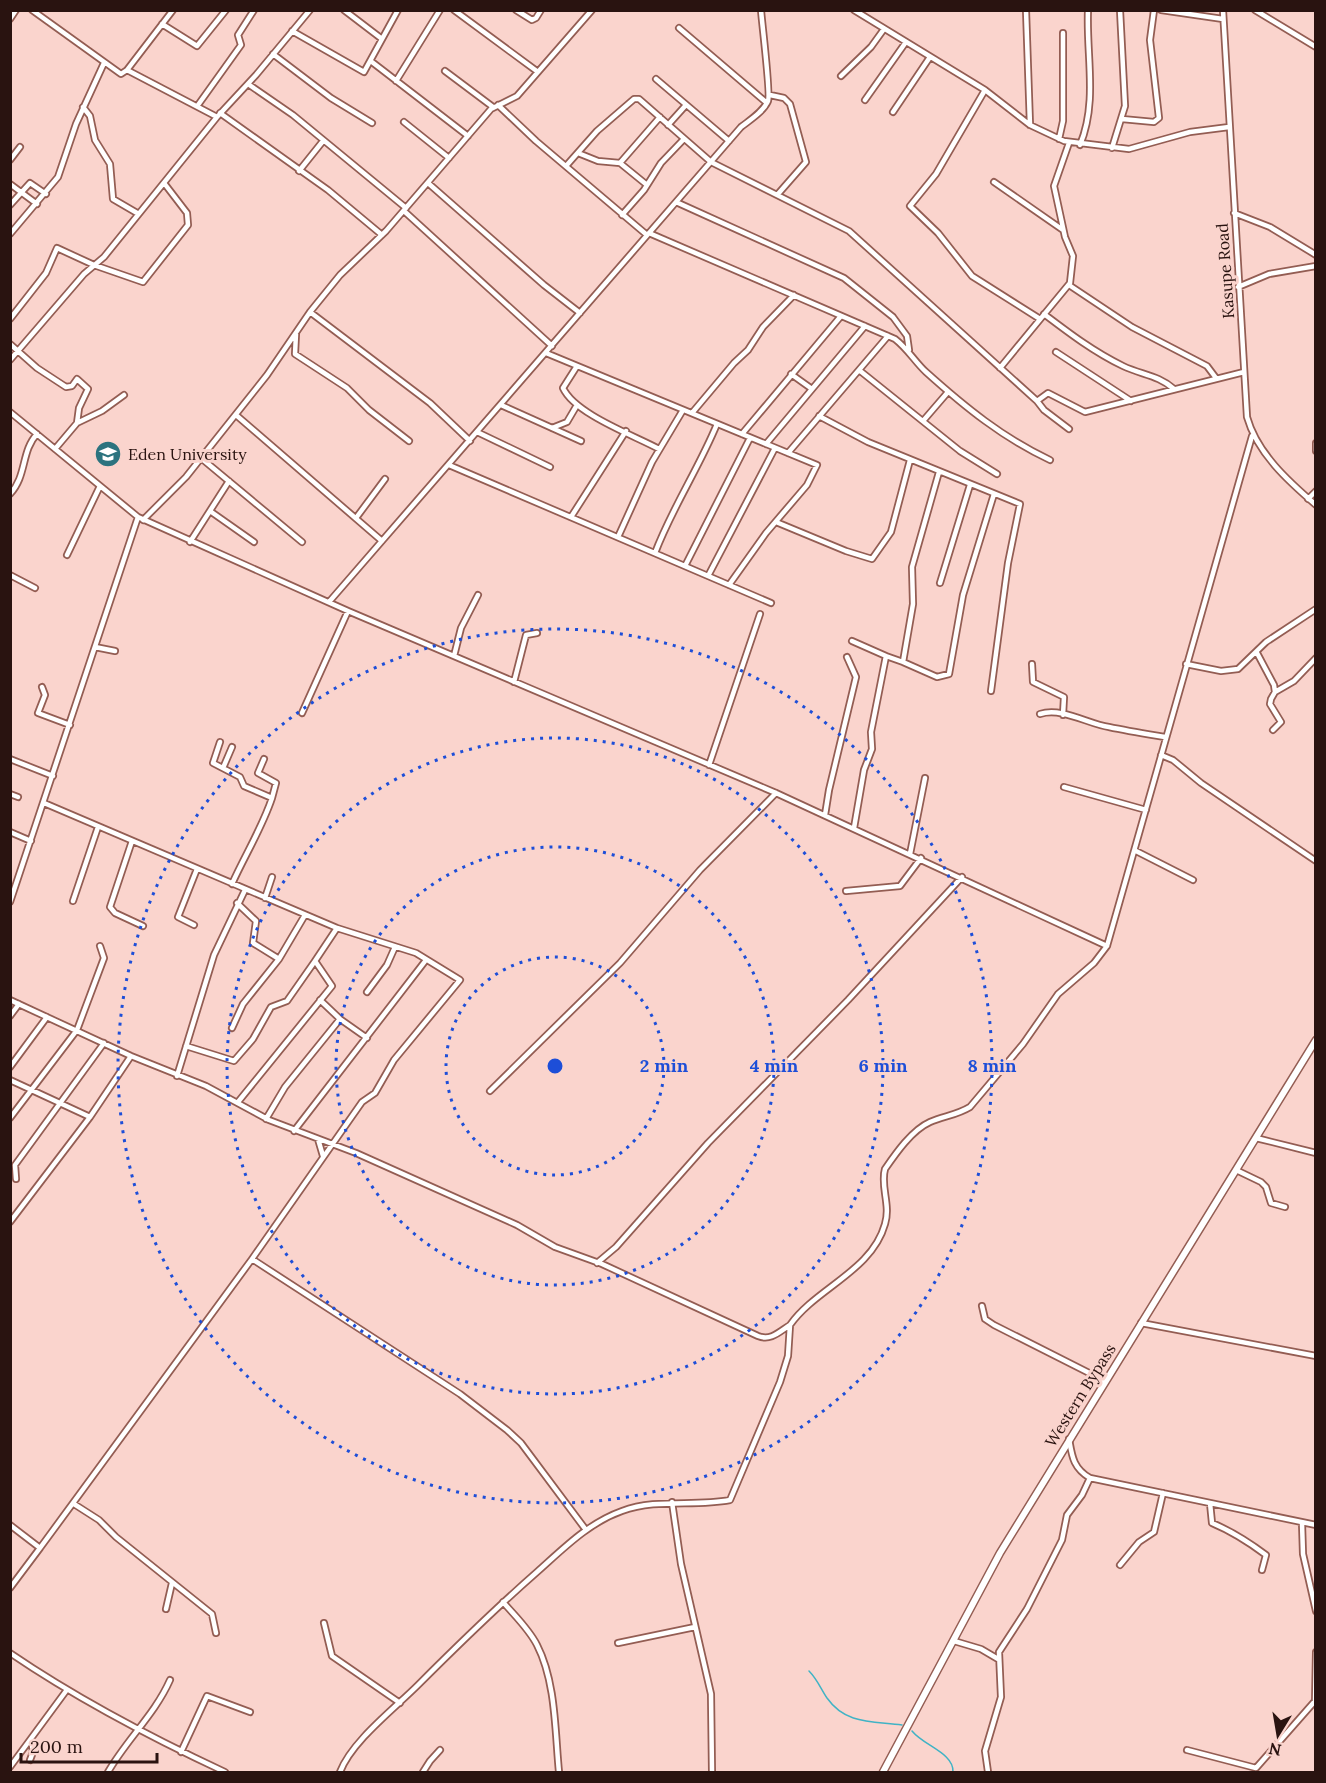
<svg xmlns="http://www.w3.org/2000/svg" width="1326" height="1783" font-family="Lora,serif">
<rect width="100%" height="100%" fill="#fad4cd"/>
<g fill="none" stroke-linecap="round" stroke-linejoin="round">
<path stroke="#40b3c5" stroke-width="1.5" d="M809,1671C817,1679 821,1689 827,1698C846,1725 873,1721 902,1725
M912,1731C924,1746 954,1753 953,1772"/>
<defs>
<path id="minor" d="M32,10L121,74L127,70L173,10
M344,10L382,39
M454,10L538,72
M516,10L532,20L536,18L541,10
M854,10L985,90L1030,125L1064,141L1129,149L1190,132L1229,127
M1026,10L1030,125
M1161,10L1223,19
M1223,10L1247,417C1257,453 1288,481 1316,505
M1255,10L1316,47
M10,19L16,10
M162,24L197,46L226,10
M679,28L767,103
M292,31L364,72L398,10
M273,54L331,98L372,123
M372,62L468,136
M127,70L217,117
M445,71L493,107
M841,76L871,47L884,29
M656,79L729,141
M396,81L440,10
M248,84L293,115L406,208
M985,90L936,174L910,206L938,233L972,276L1040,319
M770,95L784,98L790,104L806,162L778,194
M865,100L906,42
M198,105L241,45L238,35L254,10
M498,105L536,141L647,235
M83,107L90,116L95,140L110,164L113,199L137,213
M893,112L930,57
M220,113L328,190L382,235
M1122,119L1154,122L1159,118L1150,40L1154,10
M404,122L449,158
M668,125L686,105
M1059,139L1063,121V33
M1080,145C1098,102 1086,55 1088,10
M1112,148L1125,106L1120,10
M578,153L598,161L620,163L647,185
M10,160L20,147
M620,163L660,117
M566,166L597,131L634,99H639L711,162L849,231L1037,401L1044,410L1069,429
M299,171L323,141
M994,182L1063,230
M428,183L544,285L580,313
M10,184L37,204
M676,202L844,278L893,317L907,336L909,350
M10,205L30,183L46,194
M404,211L552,346
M1234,213L1270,227L1316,255
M622,215L644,190L661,163L684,139
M649,233L895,339C908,349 915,362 926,372C965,407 1003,438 1050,460
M10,234L58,177L76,124L104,63
M1069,285L1132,327L1207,366L1216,378
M1238,287L1269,274L1316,266
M310,312L430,403L470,441
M1044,314C1069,333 1094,352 1123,366C1142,375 1158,375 1174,389
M10,319L46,273L57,248L94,265L143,282L188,225L187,213L164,183
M296,334L295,354L347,388L369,410L409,441
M10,344L37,368L66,387L72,386L77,379L88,389L79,408L77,423
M1056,352L1131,401
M546,353L817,465L807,485L766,533L729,585
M10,360L84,274L104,257L217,117L256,75L310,10
M577,366L563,388C575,414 633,435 659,449
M1000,368L1070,283L1073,256L1065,237L1054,186L1069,143
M859,370L960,451L997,474
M791,374L812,389
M1037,401L1048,393L1085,412L1244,372
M501,405L581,441
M10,412L138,517L348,611L776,793L1107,946L1252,436
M692,413L734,363L748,350L763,327L794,295
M236,415L382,541
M819,416L868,442L1020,504L1008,563L991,691
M923,421L948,392
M552,428L567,422L577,405
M477,432L550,467
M742,434L841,316
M1316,443V451
M766,444L865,326
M55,449L77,423L102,411L124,395
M788,453L888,336
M201,458L302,542
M449,465L771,603
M10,494C27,476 21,451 37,434
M1308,499L1316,491
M210,511L254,542
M571,517L626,431
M356,518L385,479
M143,520L186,477L267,375L310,312L340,275L386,231L491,109L517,96L592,10
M776,522L846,551L872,559L891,532L910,460
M618,537L652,462L683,410
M190,542L229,481
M655,553C672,508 699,468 717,424
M67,555L100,486
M685,566L750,438
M10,575L35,588
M708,576L775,448
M940,583L970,485
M329,602L741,127C750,120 763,112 768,101C771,95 762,24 761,10
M852,641L886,656L871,732L872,749L864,770L854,828
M95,647L115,651
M1257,653L1274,685L1275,692
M454,656L461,628L478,595
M886,656L903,662L913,604L912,567L939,472
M903,662L937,677L949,674L963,595L994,494
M1032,664L1033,682L1064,697L1063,715
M1186,664L1221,671L1238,669L1266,642L1316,609
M514,682L526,635L537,633
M42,687L45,695L38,713L70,725
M302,713L348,611
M1040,714C1062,707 1088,724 1109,727C1128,731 1147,734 1165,737
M1273,730L1281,722L1270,704L1271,699L1275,692L1294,681L1316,658
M220,742L213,763L240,777L244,786L272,798C262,828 245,855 232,884
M1161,755L1173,760L1201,783L1316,861
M10,759L53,776
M264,759L258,773L276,783L272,798
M709,765L760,614
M223,768L232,747
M1064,787L1146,810
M10,794L18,797
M825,815L829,790L856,677L847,657
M10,832L31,841
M132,841L110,907L115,913L143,926
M1136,851L1193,880
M910,854L925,778
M846,891L900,886L921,858
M265,898L272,877
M73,901L98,827
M10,902L138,517
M237,903L256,921L253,943L279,959
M194,925L178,917L197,869
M367,992L387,965L395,947
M10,1000L131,1056L206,1086L269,1120L356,1153L517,1225L555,1247L602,1264L758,1336C771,1341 779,1332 790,1325
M320,1000L340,1019L367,1038
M10,1016L19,1004
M232,1028L243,1004L279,959L305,915
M186,1046L234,1061L253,1039L271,1007L287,1001L315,961
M10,1067L47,1017
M177,1076L214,955L245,890
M10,1080L90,1117
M490,1091L620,963L700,870L776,793
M238,1102L332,986L315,961L337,928
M10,1118L77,1030L104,958L100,946
M266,1119L285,1087L340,1019
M294,1131L426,960
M1256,1138L1316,1153
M318,1139L323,1156
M1236,1170L1261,1182L1266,1187L1271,1203L1285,1207
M16,1179L15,1165L104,1043
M10,1222L90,1117L131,1056
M252,1259L460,1394L507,1430L521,1443L586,1530
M597,1263L616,1247L708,1143L848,1000L962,877
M982,1306L985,1319L994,1325L1105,1381
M1141,1323L1316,1356
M1069,1439C1072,1456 1073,1468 1090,1478L1316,1525
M672,1502L681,1564L711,1694L712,1772
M1210,1503L1212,1523C1231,1531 1250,1543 1266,1555L1262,1570
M74,1504L99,1520L116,1537L212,1614L216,1633
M1302,1523L1303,1554L1316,1611
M10,1525L40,1548L10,1588
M40,1548L252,1259L362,1102L375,1093L394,1060L460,980L416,953L337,928L44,803
M1120,1565L1139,1542L1154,1532L1163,1493
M503,1602C515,1616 529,1629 537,1645C556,1682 555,1732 559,1772
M166,1609L172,1583
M324,1623L332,1656L400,1703
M954,1641L981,1649L998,1659
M618,1643L695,1627
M10,1653C79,1700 150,1737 225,1772
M1315,1703L1316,1652
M1187,1750L1256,1768L1315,1701
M181,1752L207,1696L250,1712
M30,1760L33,1752L31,1739
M10,1767L66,1691
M108,1772C127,1739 155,1714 170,1680
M340,1772C352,1741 394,1709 418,1685C457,1646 496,1608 537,1572C563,1549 588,1523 622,1511C657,1498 694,1507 730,1500L780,1382L788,1356L790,1325C816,1288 872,1271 885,1224C891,1205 880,1186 885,1169C896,1153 912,1130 930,1122C944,1116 957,1115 970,1107L1023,1044L1058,994L1094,963L1107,946
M423,1772L430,1761L440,1750
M988,1772L985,1751L1001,1697L999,1652L1027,1609L1062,1540L1067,1515L1082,1495L1090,1478"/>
<path id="major" d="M883,1772L1000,1553L1316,1040"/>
</defs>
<use href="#minor" stroke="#935d53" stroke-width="8"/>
<use href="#major" stroke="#935d53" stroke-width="9"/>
<use href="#minor" stroke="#fff" stroke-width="4.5"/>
<use href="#major" stroke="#fff" stroke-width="6"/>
</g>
<g fill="none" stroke="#1d4ed8" stroke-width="3" stroke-dasharray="3 6">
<circle cx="555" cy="1066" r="109"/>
<circle cx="555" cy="1066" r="219"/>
<circle cx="555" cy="1066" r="328"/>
<circle cx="555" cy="1066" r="437"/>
</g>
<defs>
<symbol id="university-disc" viewBox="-11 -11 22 22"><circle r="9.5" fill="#2c737f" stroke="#fad4cd"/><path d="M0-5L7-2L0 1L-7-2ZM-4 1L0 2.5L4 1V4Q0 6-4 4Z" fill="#fff"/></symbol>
</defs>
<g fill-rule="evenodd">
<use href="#university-disc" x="93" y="439" width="30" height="30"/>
</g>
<g text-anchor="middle" stroke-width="6" stroke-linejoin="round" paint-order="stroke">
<g font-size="16" fill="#291310" stroke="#fad4cd">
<text transform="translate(1225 271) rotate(-94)" y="6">Kasupe Road</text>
<text transform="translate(1080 1395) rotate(-58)" y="6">Western Bypass</text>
</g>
<g font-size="16" fill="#291310" stroke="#fad4cd" text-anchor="start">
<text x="128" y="460">Eden University</text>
</g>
</g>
<circle cx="555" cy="1066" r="9" fill="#1d4ed8" stroke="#fad4cd" stroke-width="3"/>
<g font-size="18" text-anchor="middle" font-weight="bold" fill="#1d4ed8" stroke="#fad4cd" stroke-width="6" stroke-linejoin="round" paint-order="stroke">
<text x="664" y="1072">2 min</text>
<text x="774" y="1072">4 min</text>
<text x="883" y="1072">6 min</text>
<text x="992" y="1072">8 min</text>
</g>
<rect width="1326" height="1783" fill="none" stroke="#291310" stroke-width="24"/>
<g transform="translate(1278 1735) rotate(191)" stroke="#fad4cd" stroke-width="4.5" paint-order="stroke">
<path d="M0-4.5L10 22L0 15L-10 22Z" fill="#291310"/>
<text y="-9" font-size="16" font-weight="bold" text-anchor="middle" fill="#291310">N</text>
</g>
<path d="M21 1753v9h136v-9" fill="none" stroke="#291310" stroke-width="3"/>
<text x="30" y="1753" font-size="18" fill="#291310" stroke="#fad4cd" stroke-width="4.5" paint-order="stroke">200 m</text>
</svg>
